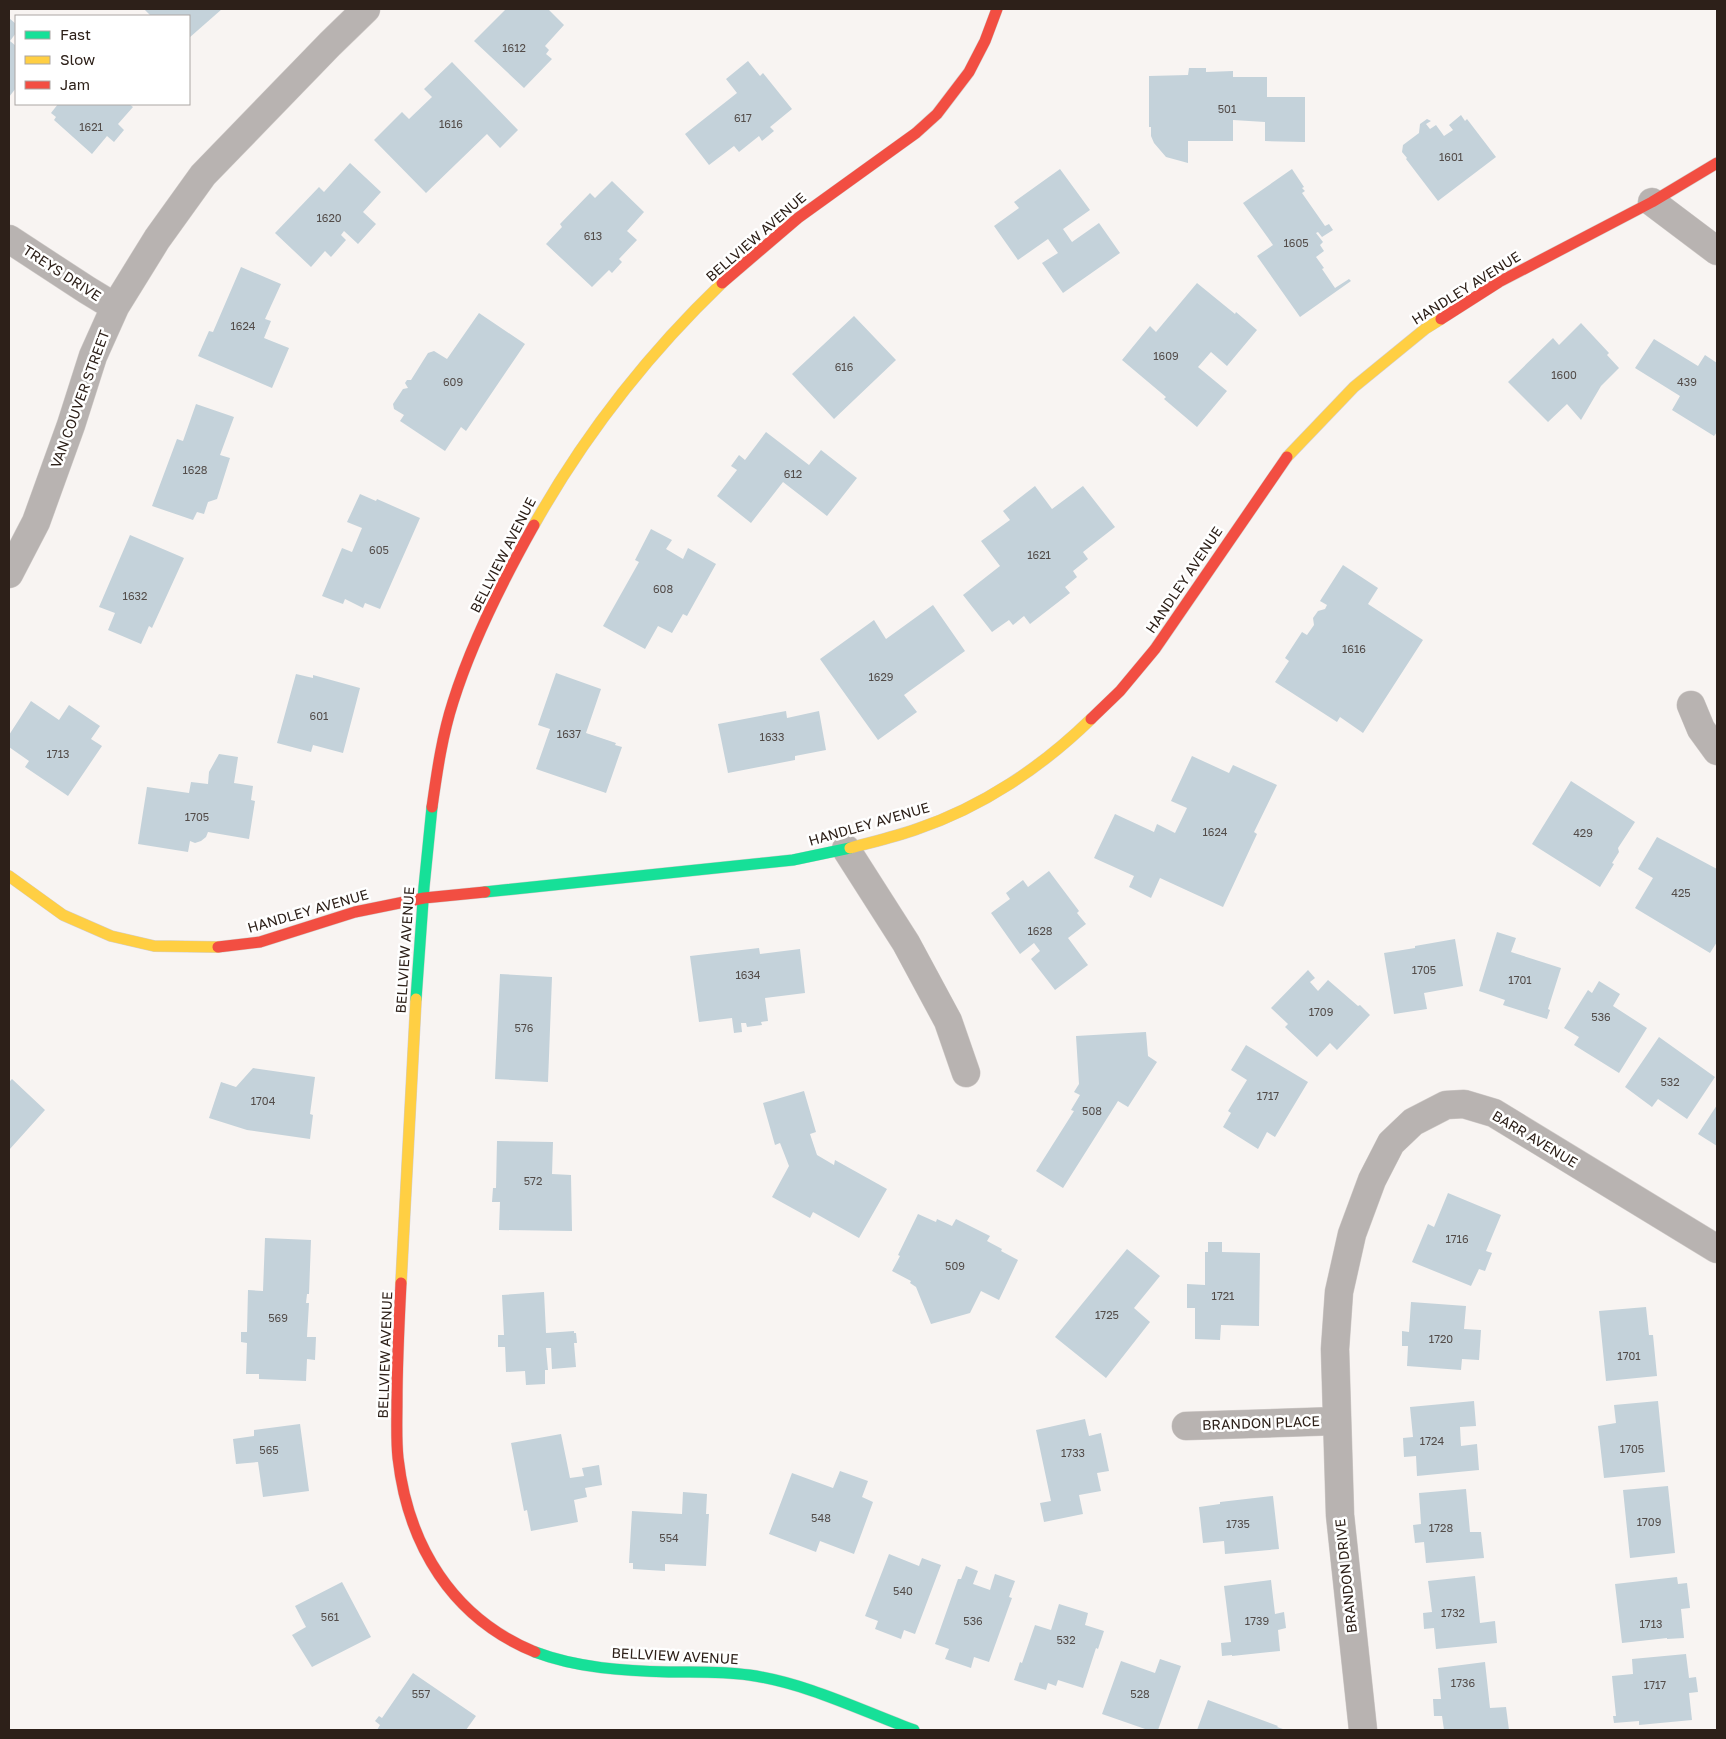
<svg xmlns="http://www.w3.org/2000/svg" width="1726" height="1739" font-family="'Golos Text',sans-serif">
<rect width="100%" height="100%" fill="#f8f4f2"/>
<path fill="#c4d2da" d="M144,9H222L189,38V16H151Z
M506,9H548L564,25L545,46L549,50L546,54L552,59L524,88L474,41Z
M9,18L16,24V33L10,41L16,46V88L9,97Z
M748,61L760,76L763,73L792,109L770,127L774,131L762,141L759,136L739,152L734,146L709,165L685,134L737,93L726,79Z
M452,62L518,130L500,148L487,134L426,193L374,140L402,112L409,119L432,97L424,89Z
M1189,68H1206V72L1233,71V77H1267V97H1305V142L1265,141V122L1233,120V141H1188V163L1166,157L1154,143L1151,136V127H1149V76L1188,75Z
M58,104H129L133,107L118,124L124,130L114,142L107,136L92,154L54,120L56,117L51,113Z
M1461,115L1465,121L1467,119L1496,157L1438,201L1406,159L1407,158L1402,152L1403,145L1419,133L1420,124L1427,119L1431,121L1426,124L1430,129L1436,125L1444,136L1453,130L1449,125Z
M350,163L381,192L363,212L376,224L358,244L344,231L341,235L346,240L331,257L325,251L311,267L275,233L319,187L324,192Z
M1060,169L1090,210L1063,229L1072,242L1099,223L1120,253L1063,293L1042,263L1058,253L1048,239L1018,260L994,226L1019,208L1014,202Z
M1292,169L1304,187L1302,188L1305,191L1302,193L1325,226L1329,224L1333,230L1322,237L1318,232L1316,233L1323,242L1320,245L1324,251L1316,257L1324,268L1322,269L1335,288L1349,279L1351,281L1300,317L1257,256L1273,245L1243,203Z
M612,181L644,212L627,231L637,240L619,259L622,262L612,273L609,270L592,287L546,244L562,227L560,224L590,193L595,198Z
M241,267L281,284L265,319L271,321L264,338L289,348L272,388L198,356L209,331L213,332Z
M1197,283L1235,314L1236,312L1257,330L1227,366L1211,352L1198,367L1227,391L1197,427L1164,399L1166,397L1122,360L1150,326L1156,332Z
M479,313L525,344L466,431L461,427L445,451L400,421L404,415L394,409L393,404L403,389L408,388L405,383L407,380H411L428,353L434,351L447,359Z
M854,316L896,360L834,419L792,374Z
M1581,323L1609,353L1607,355L1619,368L1601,386L1581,420L1567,404L1548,422L1508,382L1553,338L1559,345Z
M1654,339L1698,366L1705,355L1717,363V432L1714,436L1672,410L1680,396L1635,368Z
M196,404L234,417L220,455L230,458L217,499L208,502L204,514L197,512L193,520L152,506L177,439L183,441Z
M766,432L809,465L821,450L857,478L827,516L783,482L751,523L717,496L737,470L731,466L739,455L745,460Z
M1035,486L1052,509L1083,486L1115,527L1083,552L1088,559L1073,571L1077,577L1065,587L1070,593L1030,624L1024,616L1013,625L1009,620L992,632L963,595L1000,566L981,541L1010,520L1003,511Z
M360,494L376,501L377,499L420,518L380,609L365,603L363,608L345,599L343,604L322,596L342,548L352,552L362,528L347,522Z
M651,529L672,540L666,549L683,559L688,548L716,564L687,616L683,614L672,633L658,626L645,649L603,626L639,562L635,560Z
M130,535L184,558L152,628L149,626L141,644L108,630L115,613L99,607Z
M1343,565L1378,588L1368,604L1423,640L1363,733L1340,717L1337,722L1275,682L1289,661L1285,658L1302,632L1307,635L1314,625L1313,618L1318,611L1325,609L1327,605L1320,601Z
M933,605L965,651L904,695L917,712L878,740L820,659L874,620L886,639Z
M556,673L601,689L586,733L616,743L615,745L622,747L606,793L536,769L550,729L538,725Z
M296,674L313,678V675L360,688L343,753L313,745L311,752L277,743Z
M31,701L59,720L69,705L100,726L91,739L102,746L68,796L25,767L29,761L9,747V735Z
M786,711L787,718L819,711L826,750L795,756V760L728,773L718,724Z
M219,754L238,757L234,783L253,786L251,800L255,801L249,839L208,832L206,837L201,841L195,843L190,841L188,852L138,844L147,787L189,793L191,782L208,784L209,772Z
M1192,756L1229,773L1233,765L1277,785L1254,832L1257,834L1223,907L1160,878L1151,898L1129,887L1134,876L1094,858L1115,814L1154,832L1157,824L1175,833L1187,808L1171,801Z
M1571,781L1635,822L1618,848L1619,852L1612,863L1614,864L1600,887L1532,844Z
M1657,837L1717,869V942L1710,953L1635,908L1653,878L1638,869Z
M1049,871L1079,911L1077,913L1086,924L1068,938L1088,965L1055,990L1031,959L1040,951L1034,943L1020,954L991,913L1010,899L1006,893L1023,880L1028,887Z
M1497,932L1516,938L1511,952L1561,968L1548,1009L1550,1010L1547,1019L1503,1005L1505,1000L1479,991Z
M1455,939L1463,986L1424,993L1427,1009L1394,1014L1384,953L1415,948V946Z
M759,948L760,954L800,949L805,993L765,998L768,1021L761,1022L762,1025L747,1027L746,1023H741L742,1032L734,1033L732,1018L699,1022L690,956Z
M1308,970L1315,978L1310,982L1318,991L1328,980L1358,1006L1360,1005L1370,1015L1337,1050L1330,1043L1317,1057L1285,1027L1288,1024L1271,1008Z
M500,974L552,977L548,1082L495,1079Z
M1599,981L1620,994L1613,1006L1647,1028L1619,1073L1574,1045L1579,1037L1564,1028L1588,990L1592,993Z
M1146,1032L1148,1056L1157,1062L1128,1107L1118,1101L1063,1188L1036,1171L1074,1111L1071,1110L1080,1095L1074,1092L1079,1084L1076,1036Z
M1659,1037L1715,1077L1687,1119L1658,1099L1652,1107L1625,1087Z
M1246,1045L1308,1082L1275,1137L1267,1132L1258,1149L1223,1127L1231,1113L1228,1111L1247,1080L1231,1070Z
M253,1068L315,1077L310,1114L313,1115L310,1139L247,1130L209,1118L221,1082L236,1087Z
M12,1079L45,1110L9,1150V1082Z
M804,1091L816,1132L810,1134L817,1155L834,1165L835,1160L887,1189L859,1238L813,1212L810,1218L772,1197L789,1166L780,1143L775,1145L763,1103Z
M1717,1105V1146L1698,1134Z
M497,1141L553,1142L552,1174L571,1175L572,1231L499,1230L500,1202H492L493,1188H496Z
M1448,1193L1501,1215L1486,1251L1492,1253L1485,1271L1479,1269L1471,1286L1412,1262L1428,1224L1434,1227Z
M918,1214L936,1222L937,1219L952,1226L956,1219L990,1236L987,1241L1002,1249L1001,1251L1018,1260L999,1300L981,1291L970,1313L931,1324L916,1287L910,1283L911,1281L892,1271L900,1256L898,1255Z
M265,1238L311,1240L309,1294H307L306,1303H309L307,1337H316L315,1360L307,1359L306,1381L259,1379V1374H246L247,1343L241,1342V1332H247L248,1290L263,1291Z
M1208,1242H1222V1252L1260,1253L1259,1326L1221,1325L1220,1340L1195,1339V1308H1187V1284L1205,1285V1252H1208Z
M1127,1249L1160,1276L1134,1308L1150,1322L1106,1378L1055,1337Z
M544,1292L546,1333L574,1331V1333H576L577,1343H574L576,1367L552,1369L551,1348H546L548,1370H545V1384L526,1385L525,1371L506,1372L505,1347H498V1335H504L502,1295Z
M1411,1302L1466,1306L1464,1329L1481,1330L1479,1360L1462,1359L1461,1370L1407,1366L1408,1346H1402V1331L1409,1332Z
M1646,1307L1649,1335H1653L1657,1376L1606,1381L1599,1311Z
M1474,1401L1476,1426L1460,1427L1461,1446L1477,1444L1479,1470L1417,1476L1416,1456L1404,1457L1403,1438L1413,1437L1410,1407Z
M1658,1401L1665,1472L1604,1478L1598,1426L1616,1423L1614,1405Z
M1085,1419L1089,1436L1101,1433L1109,1471L1097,1473L1101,1491L1079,1495L1083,1514L1044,1522L1040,1503L1051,1501L1036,1430Z
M300,1424L309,1491L263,1497L258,1462L236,1464L233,1439L254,1436V1430Z
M561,1434L570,1478L584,1476L582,1468L599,1465L602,1485L585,1488L587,1497L574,1500L578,1522L531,1531L527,1510L524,1511L511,1443Z
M840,1471L868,1481L862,1497L873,1502L854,1554L820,1541L816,1552L769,1534L792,1473L833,1488Z
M1668,1486L1675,1553L1630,1558L1623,1490Z
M1466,1489L1470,1532H1481L1484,1558L1426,1563L1424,1542L1415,1543L1413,1525L1421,1524L1419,1493Z
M683,1492L707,1494L706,1514H709L706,1566L665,1564V1571L633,1569V1563H629L632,1511L682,1514Z
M1273,1496L1279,1549L1225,1554L1224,1541L1203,1543L1199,1507L1220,1504V1502Z
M889,1554L919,1566L922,1558L941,1565L915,1634L904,1630L901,1639L875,1629L878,1621L865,1616Z
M966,1566L978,1571L973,1584L990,1590L995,1574L1015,1581L1009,1597L1012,1598L989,1662L974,1657L971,1668L945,1659L949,1649L935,1644L958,1579H961Z
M1475,1576L1480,1623L1495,1621L1497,1643L1436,1649L1434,1628L1424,1629L1423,1613L1432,1612L1428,1581Z
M1677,1577L1678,1584L1687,1583L1690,1608L1681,1609L1684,1638L1667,1639V1638L1622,1643L1615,1584Z
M1271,1580L1275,1614L1284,1612L1286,1628L1278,1630L1280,1651L1232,1656V1655L1222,1656L1221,1643L1231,1642L1224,1586Z
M342,1582L371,1637L312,1667L292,1635L306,1627L295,1606Z
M1059,1604L1088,1613L1085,1625L1104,1631L1098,1649L1096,1648L1083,1688L1058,1680L1056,1686L1048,1683L1046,1690L1014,1680L1020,1662L1022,1663L1035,1625L1051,1630Z
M1686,1654L1689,1678L1696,1677L1698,1692L1689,1693L1692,1720L1639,1725V1721L1614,1723L1613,1716H1616L1612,1676L1633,1674L1632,1659Z
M1160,1659L1181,1666L1158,1730H1148L1102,1714L1121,1661L1155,1673Z
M1485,1662L1490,1708L1506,1707L1509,1730H1444L1442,1716H1434L1433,1699H1441L1438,1668Z
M413,1673L476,1716L466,1730H377L380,1725L375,1721L379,1716L382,1718Z
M1208,1700L1278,1726L1277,1727L1286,1730H1197Z"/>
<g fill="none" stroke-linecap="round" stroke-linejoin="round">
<defs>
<path id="street" d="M1652,202L1717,251
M9,239L87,290L115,307
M9,574L36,522L71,425L93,356L115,307L157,239L203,175L330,44L366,9
M1691,705L1701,729L1717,751
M846,849L906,943L948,1021L966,1073
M1186,1426L1337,1421
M1363,1730L1340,1515L1335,1349L1339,1292L1352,1234L1372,1180L1391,1143L1413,1122L1446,1105L1464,1104L1494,1113L1717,1249"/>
<path id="fast" d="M485,892L793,860L850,848
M416,999L424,887L432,807
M535,1652C577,1668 625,1671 669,1672C696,1672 722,1671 749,1675C806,1683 860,1710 914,1730"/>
<path id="slow" d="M1287,457L1354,387L1425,329L1441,319
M534,525C584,436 648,354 722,283
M850,848C872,842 895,837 917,829C982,807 1042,767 1091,719
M9,876L63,915L111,936L154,946L218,947
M401,1283L416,999"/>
<path id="jam" d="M722,283L798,218L916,133L937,114L969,72L985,41L997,9
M1441,319L1499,282L1652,202L1717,163
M1091,719L1120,691L1155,649L1287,457
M432,807C437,772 442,736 453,702C472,641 502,582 534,525
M218,947L260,942L355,912L424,898L485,892
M401,1283C399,1323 397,1362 397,1401C397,1420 396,1439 398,1458C408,1545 452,1618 535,1652"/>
</defs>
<use href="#street" stroke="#d3cecc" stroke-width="29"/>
<use href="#fast" stroke="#d3cecc" stroke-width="12"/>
<use href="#slow" stroke="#d3cecc" stroke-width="12"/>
<use href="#jam" stroke="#d3cecc" stroke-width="12"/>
<use href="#street" stroke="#b8b3b1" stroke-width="28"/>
<use href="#fast" stroke="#16e098" stroke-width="11"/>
<use href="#slow" stroke="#ffcf43" stroke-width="11"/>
<use href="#jam" stroke="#f24e42" stroke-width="11"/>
</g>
<g text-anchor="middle" stroke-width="5" stroke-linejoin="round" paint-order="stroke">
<g font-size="11" fill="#534c49">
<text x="514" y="52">1612</text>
<text x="1227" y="113">501</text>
<text x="743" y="122">617</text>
<text x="451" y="128">1616</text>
<text x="91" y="131">1621</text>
<text x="1451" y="161">1601</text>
<text x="329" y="222">1620</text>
<text x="593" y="240">613</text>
<text x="1296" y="247">1605</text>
<text x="243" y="330">1624</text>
<text x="1166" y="360">1609</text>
<text x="844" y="371">616</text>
<text x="1564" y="379">1600</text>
<text x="453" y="386">609</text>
<text x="1687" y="386">439</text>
<text x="195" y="474">1628</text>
<text x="793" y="478">612</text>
<text x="379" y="554">605</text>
<text x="1039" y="559">1621</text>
<text x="663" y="593">608</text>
<text x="135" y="600">1632</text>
<text x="1354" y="653">1616</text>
<text x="881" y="681">1629</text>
<text x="319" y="720">601</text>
<text x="569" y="738">1637</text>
<text x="772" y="741">1633</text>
<text x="58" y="758">1713</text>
<text x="197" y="821">1705</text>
<text x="1215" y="836">1624</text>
<text x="1583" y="837">429</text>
<text x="1681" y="897">425</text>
<text x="1040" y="935">1628</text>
<text x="1424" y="974">1705</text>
<text x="748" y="979">1634</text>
<text x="1520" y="984">1701</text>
<text x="1321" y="1016">1709</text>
<text x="1601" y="1021">536</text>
<text x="524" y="1032">576</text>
<text x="1670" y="1086">532</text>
<text x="1268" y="1100">1717</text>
<text x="263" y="1105">1704</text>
<text x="1092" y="1115">508</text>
<text x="533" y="1185">572</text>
<text x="1457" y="1243">1716</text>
<text x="955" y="1270">509</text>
<text x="1223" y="1300">1721</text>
<text x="1107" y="1319">1725</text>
<text x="278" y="1322">569</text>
<text x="1441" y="1343">1720</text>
<text x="1629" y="1360">1701</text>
<text x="1432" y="1445">1724</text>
<text x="1632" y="1453">1705</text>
<text x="269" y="1454">565</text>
<text x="1073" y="1457">1733</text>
<text x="821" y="1522">548</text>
<text x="1649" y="1526">1709</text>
<text x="1238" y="1528">1735</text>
<text x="1441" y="1532">1728</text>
<text x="669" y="1542">554</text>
<text x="903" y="1595">540</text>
<text x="1453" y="1617">1732</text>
<text x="330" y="1621">561</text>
<text x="973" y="1625">536</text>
<text x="1257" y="1625">1739</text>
<text x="1651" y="1628">1713</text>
<text x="1066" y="1644">532</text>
<text x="1463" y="1687">1736</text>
<text x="1655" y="1689">1717</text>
<text x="421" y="1698">557</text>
<text x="1140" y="1698">528</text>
</g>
<g font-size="14" fill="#2d2019" stroke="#fff">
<text transform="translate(756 237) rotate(-41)" y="5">BELLVIEW AVENUE</text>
<text transform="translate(62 273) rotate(33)" y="5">TREYS DRIVE</text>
<text transform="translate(1466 288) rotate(-32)" y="5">HANDLEY AVENUE</text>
<text transform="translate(80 399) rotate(-70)" y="5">VAN COUVER STREET</text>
<text transform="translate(503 555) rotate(-63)" y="5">BELLVIEW AVENUE</text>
<text transform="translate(1184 580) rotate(-56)" y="5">HANDLEY AVENUE</text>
<text transform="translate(869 824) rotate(-16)" y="5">HANDLEY AVENUE</text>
<text transform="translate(308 911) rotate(-16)" y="5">HANDLEY AVENUE</text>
<text transform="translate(405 950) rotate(-86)" y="5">BELLVIEW AVENUE</text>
<text transform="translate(1535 1139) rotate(31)" y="5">BARR AVENUE</text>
<text transform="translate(385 1355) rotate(-88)" y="5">BELLVIEW AVENUE</text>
<text transform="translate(1261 1423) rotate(-2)" y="5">BRANDON PLACE</text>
<text transform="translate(1346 1576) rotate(-96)" y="5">BRANDON DRIVE</text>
<text transform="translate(675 1656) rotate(3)" y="5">BELLVIEW AVENUE</text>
</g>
</g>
<rect width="1726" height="1739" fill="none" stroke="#2d2019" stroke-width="20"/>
<rect x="15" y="15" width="175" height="90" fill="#ffffff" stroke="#aba6a3"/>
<rect x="25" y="31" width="25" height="8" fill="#16e098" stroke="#aba6a3"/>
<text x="60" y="40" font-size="15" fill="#2d2019">Fast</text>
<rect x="25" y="56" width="25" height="8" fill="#ffcf43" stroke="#aba6a3"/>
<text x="60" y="65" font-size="15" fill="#2d2019">Slow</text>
<rect x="25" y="81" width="25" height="8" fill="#f24e42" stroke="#aba6a3"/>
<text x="60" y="90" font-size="15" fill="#2d2019">Jam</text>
</svg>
